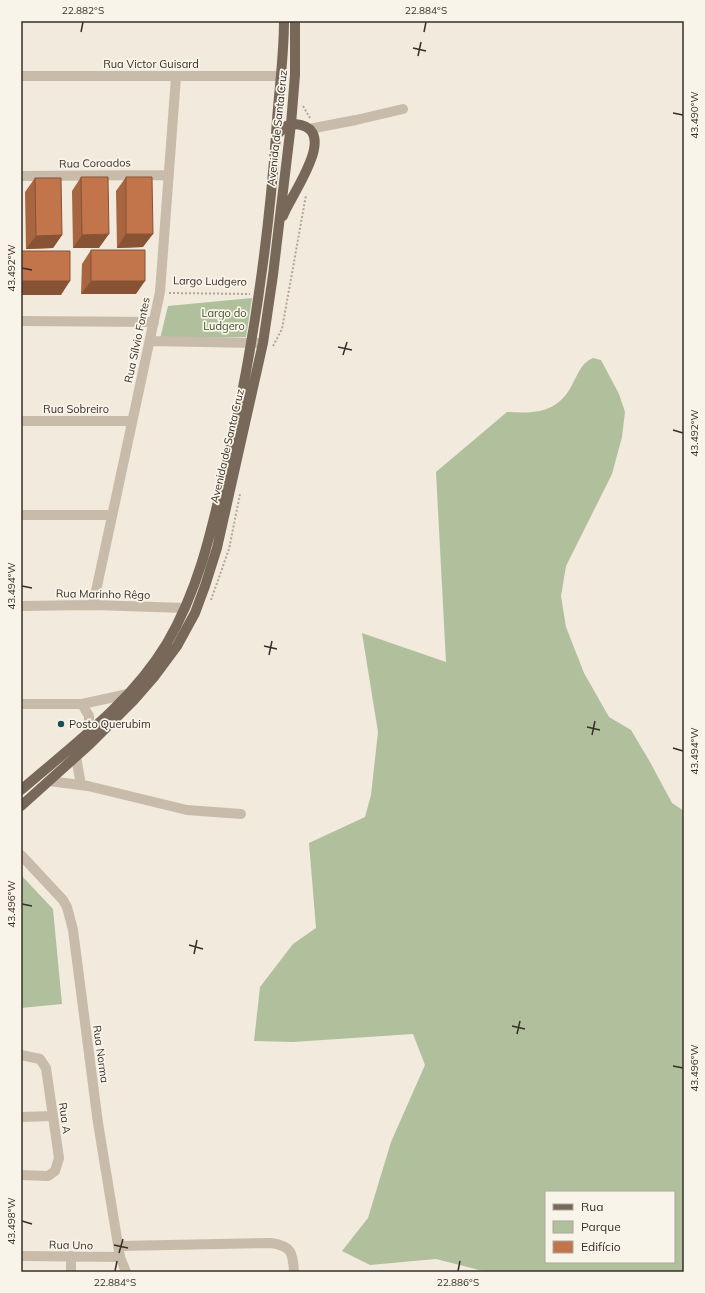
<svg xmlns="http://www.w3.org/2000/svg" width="705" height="1293" font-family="Mulish,sans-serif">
<rect width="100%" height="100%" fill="#f1eadd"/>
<path fill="#b0c09d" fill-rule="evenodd" d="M252,298L246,337L160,339L168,306Z
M593,358L601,360L619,394L625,412L622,437L612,474L566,566L561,596L566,627L584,673L609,717L631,730L650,762L672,803L684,811V1272H487L436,1259L370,1265L342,1251L368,1218L391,1142L425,1065L413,1034L293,1042L254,1041L260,987L293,944L316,928L309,843L365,817L371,795L378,732L362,633L446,662L436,472L507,412C538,414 560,412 574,381C580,370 582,363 593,358ZM546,1192H674V1262H546Z
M21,875L53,909L62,1004L21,1008Z"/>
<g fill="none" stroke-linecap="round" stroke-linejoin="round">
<path stroke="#b5a693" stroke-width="2" stroke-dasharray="2 2" stroke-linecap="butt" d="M303,106L310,118
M169,293L250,294
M273,346L282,329L306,195
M211,600L229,549L240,494"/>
<path stroke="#c9bba9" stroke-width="10" d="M21,76H281
M309,129L356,120L403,109
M21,176L169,175
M21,321L154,322
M150,341L260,343
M21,421H132
M21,515H111
M93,605L160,292L176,77
M21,606L93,605L185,608
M21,704H82L128,694
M82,704L89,716V732
M76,757L81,785
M49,781L88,786L187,810L241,814
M21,855L63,900L67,907L73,930L98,1123L120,1257L126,1272
M21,1055L40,1059L46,1068L59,1158L55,1171L48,1176L21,1175
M21,1117L53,1116
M119,1246L271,1243C291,1246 293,1252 294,1272
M21,1256L120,1257
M71,1272V1256"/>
<path stroke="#78685a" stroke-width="10" d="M276,136C281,130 287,123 295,124C343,128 289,197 283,216
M21,790C73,745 131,703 167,643C201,585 213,523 228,459C253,350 268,246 276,135C278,97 284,59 284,21
M21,806L90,744L134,700L154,677L177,646L195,613L205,586L217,548L263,343L273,275L291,124L295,75V21"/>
</g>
<path fill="#a76540" d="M81,177L99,248H73L72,191Z
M126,177L143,247L117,248L116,191Z
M35,178L62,235L53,248L26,249L25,192Z
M91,250L136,294H81L82,264Z"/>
<path fill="#885234" d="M109,234L99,248H73L82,235Z
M126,234H153L143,247L117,248Z
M62,235L53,248L26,249L36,236Z
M21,281H70L61,295H21Z
M91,281H145L136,294H81Z"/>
<path fill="#c2754a" stroke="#885234" d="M81,177H108L109,234L82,235Z
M126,177H152L153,234H126Z
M35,178H61L62,235L36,236Z
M91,250H145V281H91Z
M21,251H70V281H21Z"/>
<path fill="none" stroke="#372f29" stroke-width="1.5" d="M81,32L83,22M424,32L426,22M413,48L426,51M418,56L421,42M673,113L683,115M22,268L32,270M338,347L352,350M343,355L347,342M673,430L683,433M22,586L32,588M264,646L277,649M269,655L272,641M587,727L600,730M592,735L595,721M673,748L683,751M22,904L32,906M189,945L203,949M194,954L197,940M512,1026L525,1029M517,1034L520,1021M673,1066L683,1068M22,1221L32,1224M114,1245L128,1248M119,1253L123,1239M115,1271L117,1261M458,1271L460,1261"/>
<circle fill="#1f4d57" stroke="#f9f4e9" stroke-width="1.5" cx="61" cy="724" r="4"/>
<g text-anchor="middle" stroke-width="3.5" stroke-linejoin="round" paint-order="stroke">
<g font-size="11" fill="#372f29" stroke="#f9f4e9">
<text x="151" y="68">Rua Victor Guisard</text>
<text transform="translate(277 128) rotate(-84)" y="4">Avenida de Santa Cruz</text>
<text transform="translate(95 163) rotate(-1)" y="4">Rua Coroados</text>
<text transform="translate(210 281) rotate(1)" y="4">Largo Ludgero</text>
<text transform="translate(137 340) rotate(-78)" y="4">Rua Sílvio Fontes</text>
<text x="76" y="413">Rua Sobreiro</text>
<text transform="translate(227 446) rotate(-77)" y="4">Avenida de Santa Cruz</text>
<text transform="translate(103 594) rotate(1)" y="4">Rua Marinho Rêgo</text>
<text transform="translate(101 1054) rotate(82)" y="4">Rua Norma</text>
<text transform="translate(65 1118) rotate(82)" y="4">Rua A</text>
<text transform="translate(71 1245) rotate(1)" y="4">Rua Uno</text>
</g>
<g font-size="11" fill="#41542d" stroke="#f9f4e9">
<text x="224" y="317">Largo do<tspan x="224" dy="13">Ludgero</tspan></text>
</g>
<g font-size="11" fill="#372f29" stroke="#f9f4e9" text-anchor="start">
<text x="69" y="728">Posto Querubim</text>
</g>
</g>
<rect width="705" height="1293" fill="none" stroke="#f9f4e9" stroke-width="44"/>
<rect x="545" y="1191" width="130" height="72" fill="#f9f4e9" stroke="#aba59c"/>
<rect x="553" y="1204" width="20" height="6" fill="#78685a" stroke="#aba59c"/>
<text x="581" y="1211" font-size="12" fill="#372f29">Rua</text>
<rect x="553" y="1221" width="20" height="12" fill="#b0c09d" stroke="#aba59c"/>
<text x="581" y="1231" font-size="12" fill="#372f29">Parque</text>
<rect x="553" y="1241" width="20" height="12" fill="#c2754a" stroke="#aba59c"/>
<text x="581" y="1251" font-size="12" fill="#372f29">Edifício</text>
<rect x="22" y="22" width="661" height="1249" fill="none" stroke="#372f29" stroke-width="1.5"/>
<g font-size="10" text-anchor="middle" fill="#372f29">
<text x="83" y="14">22.882°S</text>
<text x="426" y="14">22.884°S</text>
<text transform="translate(694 115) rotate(-90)" y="4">43.490°W</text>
<text transform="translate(11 268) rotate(-90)" y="4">43.492°W</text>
<text transform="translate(694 433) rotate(-90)" y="4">43.492°W</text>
<text transform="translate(11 586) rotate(-90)" y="4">43.494°W</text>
<text transform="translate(694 751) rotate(-90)" y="4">43.494°W</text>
<text transform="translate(11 904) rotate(-90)" y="4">43.496°W</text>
<text transform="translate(694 1068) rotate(-90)" y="4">43.496°W</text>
<text transform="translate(11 1221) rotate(-90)" y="4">43.498°W</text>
<text x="115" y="1286">22.884°S</text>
<text x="458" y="1286">22.886°S</text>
</g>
</svg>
